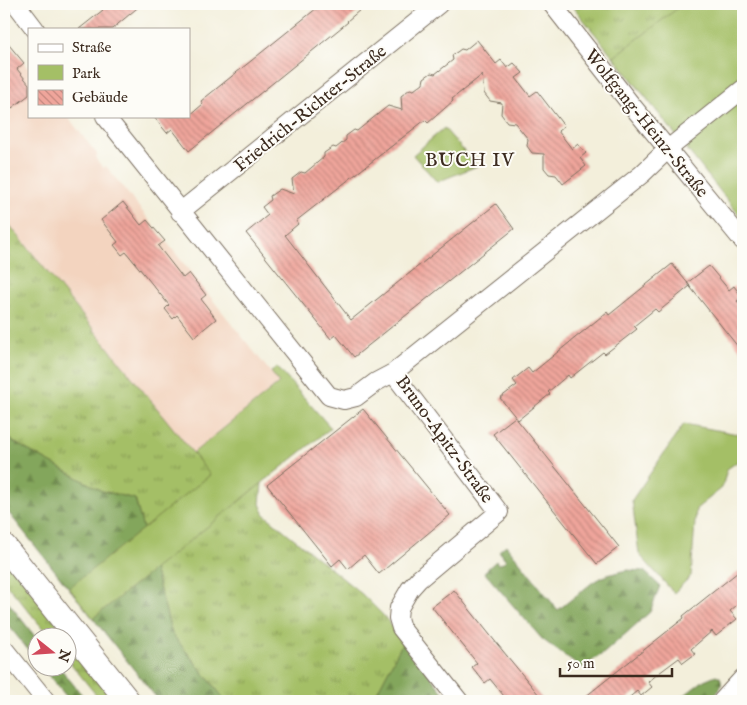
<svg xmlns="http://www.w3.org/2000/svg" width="747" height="705" font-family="'IM FELL English',serif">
<defs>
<pattern id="grass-tufts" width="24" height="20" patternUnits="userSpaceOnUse" patternTransform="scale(1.25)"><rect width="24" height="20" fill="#a4bf66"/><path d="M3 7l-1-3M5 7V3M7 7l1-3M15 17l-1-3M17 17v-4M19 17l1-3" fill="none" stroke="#879b53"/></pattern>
<pattern id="forest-firs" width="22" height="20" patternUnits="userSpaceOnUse" patternTransform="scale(1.25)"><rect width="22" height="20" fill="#83a65b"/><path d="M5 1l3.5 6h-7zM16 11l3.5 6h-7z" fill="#6c874b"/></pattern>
<pattern id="building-back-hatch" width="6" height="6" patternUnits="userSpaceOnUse" patternTransform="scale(1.25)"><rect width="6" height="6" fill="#efa59b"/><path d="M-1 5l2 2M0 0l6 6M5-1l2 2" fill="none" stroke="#c3877e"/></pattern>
</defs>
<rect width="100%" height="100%" fill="#fdfcf7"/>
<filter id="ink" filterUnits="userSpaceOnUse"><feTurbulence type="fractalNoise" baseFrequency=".02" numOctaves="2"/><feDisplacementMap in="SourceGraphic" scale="10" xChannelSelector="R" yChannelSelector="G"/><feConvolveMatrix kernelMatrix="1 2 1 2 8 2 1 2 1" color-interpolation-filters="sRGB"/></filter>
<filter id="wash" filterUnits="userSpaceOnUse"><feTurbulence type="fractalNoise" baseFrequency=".0096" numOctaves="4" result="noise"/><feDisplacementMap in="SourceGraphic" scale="20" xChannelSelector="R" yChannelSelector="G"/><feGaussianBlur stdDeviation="1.12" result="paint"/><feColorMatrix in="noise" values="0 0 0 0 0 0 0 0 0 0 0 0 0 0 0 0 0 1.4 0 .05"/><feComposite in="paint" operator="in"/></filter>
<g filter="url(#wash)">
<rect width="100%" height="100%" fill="#f3efdb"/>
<path fill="#f3d4bf" d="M4,39L29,69V116H67L97,154L96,159L98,162L104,168L106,166L279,383L193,453L4,218Z"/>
<path fill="url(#grass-tufts)" stroke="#707442" d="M571,4H743L667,124Z
M4,218L234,504L262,483L260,504L265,515L363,595L383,615L404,641L373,700L374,701H226L172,634L135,499L102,491L13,442L4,430Z
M4,557L119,701H101L68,660V638L50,637L4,581Z"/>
<path fill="url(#forest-firs)" stroke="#5f683c" d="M4,430L13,442L102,491L135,499L172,634L226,701H159L4,507Z
M506,545L558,610L593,582L607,575L627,570L644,571L660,586L650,612L604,653L581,668L542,639L484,572L496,561L499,565L506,560L499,551Z
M4,597L37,639V661L4,620Z
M403,642L450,701L373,700Z
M43,668H60L87,701H70Z
M716,675L720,677C725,687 716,694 710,701H677L704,680Z"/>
<path fill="#a4bf66" stroke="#707442" d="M683,4H743V220L614,57Z
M444,128L477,166L437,182L413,155Z
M277,367L331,428L93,618L69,588L210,475L193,453L276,386L279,383L271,372Z
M684,424L743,435V458L727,469L722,488L696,509L691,576L674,593L639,554L632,500Z"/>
<g id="blocks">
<path fill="url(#building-back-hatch)" d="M98,4H142L112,29H79L103,10Z
M322,4H367L347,21L348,22L189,151L172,129L167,133L153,116H189L203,104L201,101Z
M4,39L24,63L17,69L29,84V95L12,108L4,97Z
M477,40L496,64L501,60L507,68L514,63L523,73L516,78L530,96L537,91L564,126L558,131L572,149L578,144L586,153L580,158L586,166L563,184L556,175L549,174L544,168V154L532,153L527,146L528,139L515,123L507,122L501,114L502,103L490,101L484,93L482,75L452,99L453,101L428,123L425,120L296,221L298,224L285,235L351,320L496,204L514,229L354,357L336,335L331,339L246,233L268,215L262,207L271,200L270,196L280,189L294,194L292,179L301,172L305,173L324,157V153L333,147L336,148L346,140V136L354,130L357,131L388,106L402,110L401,96L410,89L414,90L423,83L424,78L431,73L435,74L453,60L452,55L457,52L461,49L465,50Z
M123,202L141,225L147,220L165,241L158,246L183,278L189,273L206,295L201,299L216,319L194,337L177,315L173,319L165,309L169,305L126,252L122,255L114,245L118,242L101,220Z
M672,264L690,286L658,312L655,309L634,326L637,329L605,354L603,352L570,378L568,375L548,392L550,394L518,420L500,398L517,385L513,380L528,368L532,373L607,312L609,315Z
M709,266L729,290L734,286L742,297L737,301L743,308V353L687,283Z
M363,409L450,515L379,574L364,555L348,569L340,559L332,566L267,485Z
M515,417L619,547L597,564L493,434Z
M743,568V600L730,611L737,619L716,636L712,631L691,649L695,654L683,663L679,658L659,673L648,682L652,687L641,696L637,691L625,701H580L684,618L683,616Z
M454,590L498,645L544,701H508L490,679L485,683L472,667L477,663L432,607Z"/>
</g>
</g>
<g filter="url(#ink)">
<use href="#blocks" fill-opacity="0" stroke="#7b6f60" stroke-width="1"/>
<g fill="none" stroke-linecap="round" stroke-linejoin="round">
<defs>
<path id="street" d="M16,4L35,29
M552,4L629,102L743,241
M105,116L329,396L344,400L356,397L376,382L393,373L642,174L668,149L743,89
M180,212L439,4
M393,373L499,512L419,579L410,589L399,608L398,618L401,628L459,701
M4,649L46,701
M722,701L743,678"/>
<path id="secondary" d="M4,546L128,701"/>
</defs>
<use href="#street" stroke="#7b6f60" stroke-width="20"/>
<use href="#secondary" stroke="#7b6f60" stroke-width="26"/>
<use href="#street" stroke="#fff" stroke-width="18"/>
<use href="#secondary" stroke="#fff" stroke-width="24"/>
</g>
</g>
<g text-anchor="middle" stroke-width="4" stroke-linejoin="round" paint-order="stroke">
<g font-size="18" fill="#3b2a1e" stroke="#fdfcf7">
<text transform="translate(310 108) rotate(-39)" y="6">Friedrich-Richter-Straße</text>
<text transform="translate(647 123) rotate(51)" y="6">Wolfgang-Heinz-Straße</text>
<text transform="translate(445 439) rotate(54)" y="6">Bruno-Apitz-Straße</text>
</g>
<g font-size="19" letter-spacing="1" fill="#3b2a1e" stroke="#fdfcf7">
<text x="470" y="166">BUCH IV</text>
</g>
</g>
<rect width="747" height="705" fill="none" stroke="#fdfcf7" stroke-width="20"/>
<rect x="28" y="28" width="162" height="90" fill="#fdfcf7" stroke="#afa8a0"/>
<rect x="38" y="44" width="25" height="8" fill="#ffffff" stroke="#afa8a0"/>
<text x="72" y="52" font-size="15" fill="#3b2a1e">Straße</text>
<rect x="38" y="65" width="25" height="15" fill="#a4bf66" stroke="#afa8a0"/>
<text x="72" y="78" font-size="15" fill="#3b2a1e">Park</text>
<rect x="38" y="90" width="25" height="15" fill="url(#building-back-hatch)" stroke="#afa8a0"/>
<text x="72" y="102" font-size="15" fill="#3b2a1e">Gebäude</text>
<g transform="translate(52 652) rotate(107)"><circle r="24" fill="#fdfcf7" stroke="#afa8a0"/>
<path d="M0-4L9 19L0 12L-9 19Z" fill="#d1495b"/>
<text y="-8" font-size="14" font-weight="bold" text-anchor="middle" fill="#3b2a1e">N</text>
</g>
<path d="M560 668v8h112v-8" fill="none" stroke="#3b2a1e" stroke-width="2.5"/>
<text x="567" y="668" font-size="15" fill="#3b2a1e" stroke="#fdfcf7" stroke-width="4" paint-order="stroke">50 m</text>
</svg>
